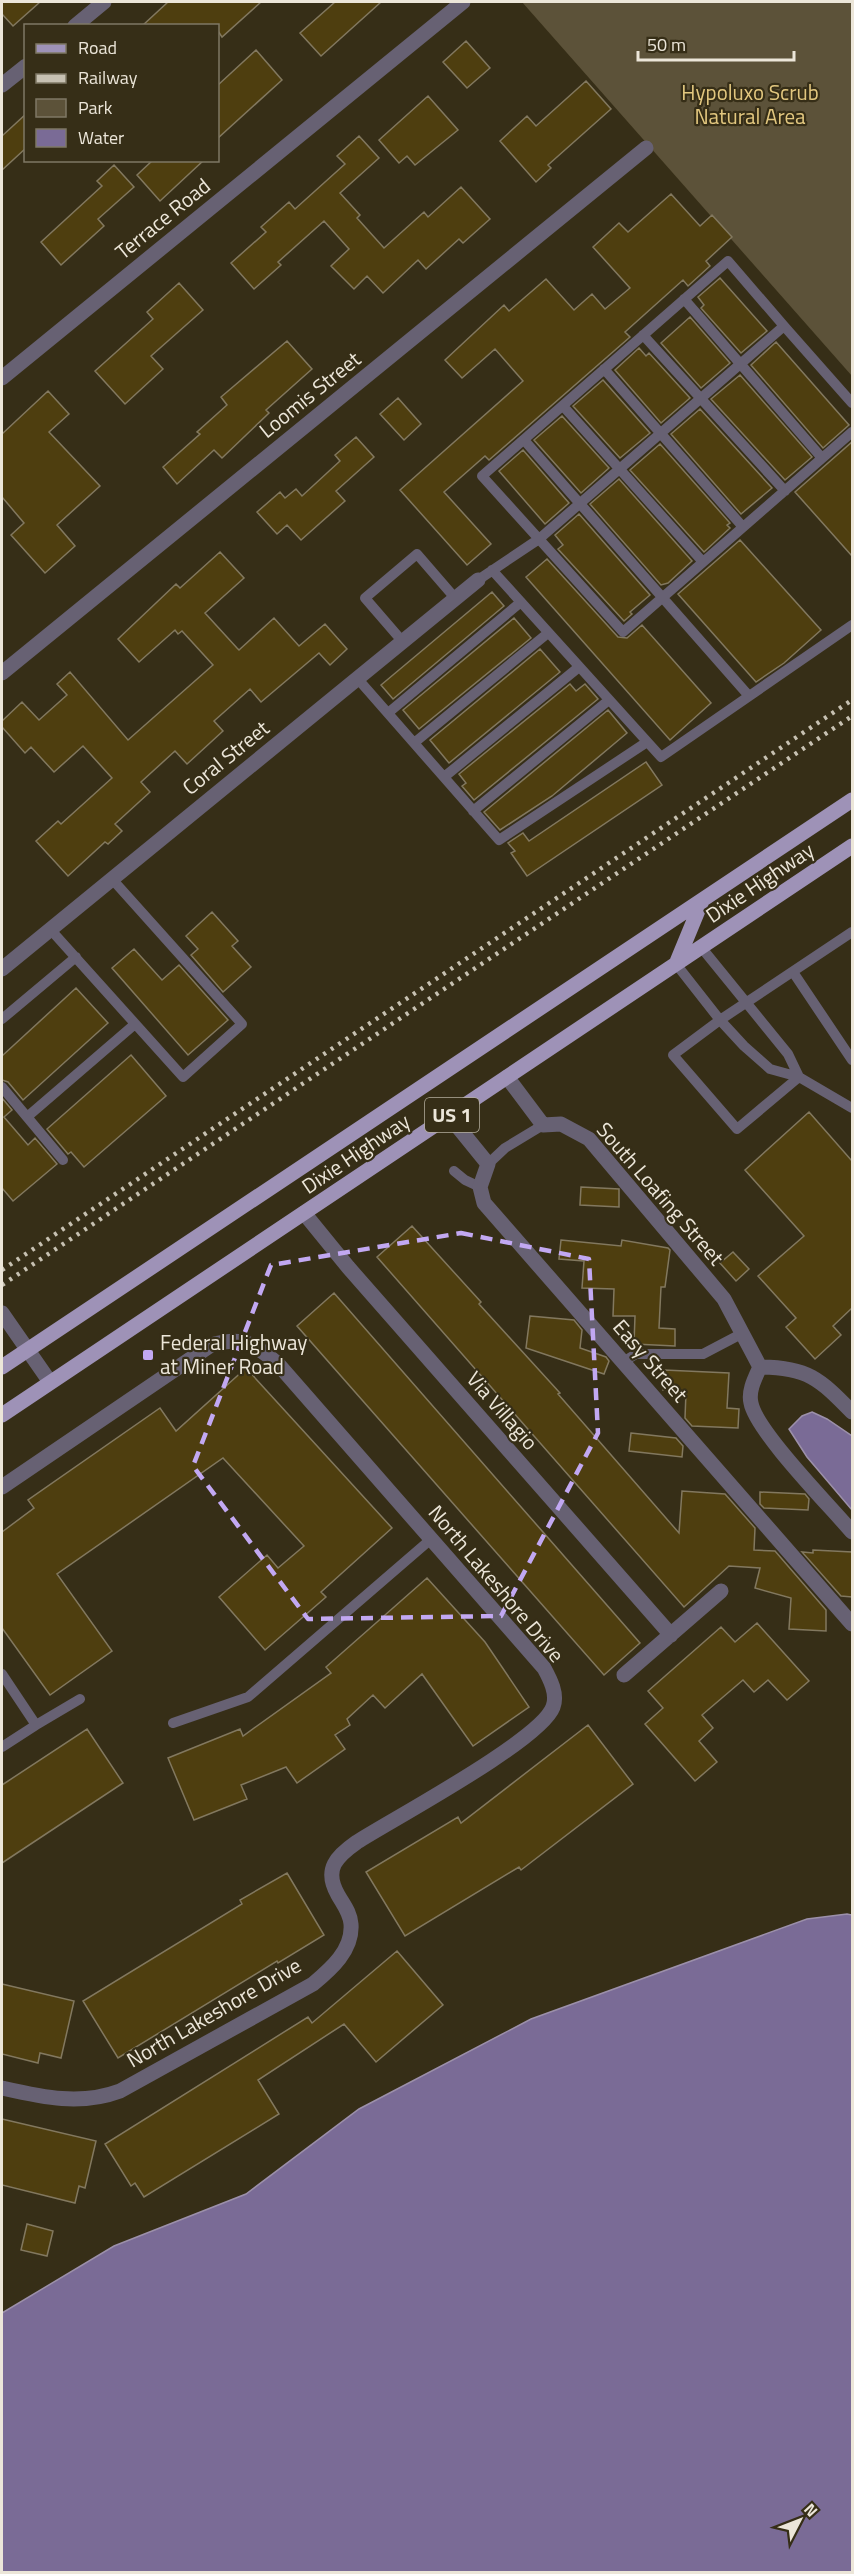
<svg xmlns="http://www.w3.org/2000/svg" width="854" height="2574" font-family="'Titillium Web',sans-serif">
<rect width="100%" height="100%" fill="#362e17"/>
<path fill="#5c5239" d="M522,2H852V376Z"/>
<path fill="#7a6b96" stroke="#9c90aa" stroke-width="1.5" d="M812,1412L827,1419L852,1436V1510L807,1457L789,1429L802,1416Z
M847,1914L852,1915V2572H2V2313L114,2246L246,2194L359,2109L531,2019L807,1919Z"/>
<path fill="#4e3e0f" stroke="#82785f" stroke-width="1.5" d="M2,2H40L13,26L2,14Z
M168,2H261L222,37L218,31V26H142Z
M335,2H381L321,56L300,33Z
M466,41L490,68L467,88L443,62Z
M256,50L282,80L218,138V85Z
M586,81L611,109L548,165L551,168L536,182L500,141L527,116L536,126Z
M428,96L458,130L415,165L407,156L399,163L379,140Z
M26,114V148L2,170V136Z
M359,136L379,158L340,193L360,215L357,218L384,248L424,212L428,217L461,187L490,219L463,243L459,239L426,269L418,260L383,293L367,276L354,289L331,266L349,249L324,221L278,262L281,265L254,289L231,263L266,232L261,227L289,202L295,209L345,164L337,156Z
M153,160H204L160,201L137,175Z
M114,165L134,187L98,219L104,226L61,265L41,242L102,186L97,181Z
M671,194L700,226L712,215L732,237L706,261L710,266L688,286L683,280L625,332L630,337L489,460L485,456L444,492L491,544L467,565L400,490L523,381L495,349L462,378L445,360L504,305L509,311L546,279L574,310L592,294L605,309L630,288L593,247L619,223L628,232Z
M720,278L767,331L741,353L701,308L704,305L698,297Z
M179,283L203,310L151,356L163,369L125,404L95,371L153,319L147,312Z
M690,317L730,363L701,388L661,343Z
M287,341L312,369L266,410L269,413L222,458L214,450L177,484L163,467L200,434L197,432L227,405L221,397Z
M776,342L849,425L823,448L751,365Z
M639,348L646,356L649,353L690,398L661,423L615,370Z
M740,375L812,457L785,480L711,399Z
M603,380L650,433L620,458L573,406Z
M48,391L69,414L49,432L100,486L57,525L75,546L45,573L11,535L24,523L2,497V434Z
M398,398L421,424L404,440L380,414Z
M700,409L772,488L741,514L671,434Z
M562,416L609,468L581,493L534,440Z
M356,437L374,457L336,491L345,501L301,540L287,525L277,534L257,512L280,492L285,498L296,489L302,496L340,461L335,455Z
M852,442V556L795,492Z
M660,444L730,523L727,525L730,528L704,552L630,470Z
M523,450L569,503L545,524L499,471Z
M619,479L692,561L668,583L661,585L590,504Z
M579,514L650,595L630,612L632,614L624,621L558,549L563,545L555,535Z
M740,540L821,630L784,663L756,682L678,594Z
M220,552L244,578L205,613L237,648L239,650L274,618L299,646L325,624L347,649L330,665L319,653L261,702L250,689L214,721L223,731L187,764L175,751L141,782L150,792L115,824L122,831L108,844L105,842L68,876L36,841L58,821L61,824L112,778L83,746L54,772L31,747L25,753L2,727V721L22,702L39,720L67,695L57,684L70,672L128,740L213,665L182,631L178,634L175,630L139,662L118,639L176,584L180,588Z
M547,559L618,637L627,638L642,625L711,703L670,740L526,577Z
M492,592L504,606L393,699L381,685Z
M514,618L531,638L419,729L403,710Z
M540,649L560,672L449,763L430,740Z
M570,684L576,691L585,684L598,699L474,800L462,786L466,783L459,774Z
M608,710L627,733L552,796L500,830L484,812Z
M646,762L662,785L527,876L511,853L515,851L508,843L523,833L529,841Z
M212,912L238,941L232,946L251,967L223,992L191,955L198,949L186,936Z
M134,949L162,980L179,965L228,1020L188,1055L112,968Z
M76,988L108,1023L23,1100L8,1082L2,1080V1056Z
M131,1055L166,1096L84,1167L71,1152L68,1154L47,1129Z
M2,1098L12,1110L4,1117L28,1145L35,1138L57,1164L13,1201L2,1188Z
M809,1112L852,1161V1308L833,1326L841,1335L815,1359L786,1327L796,1318L758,1276L804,1236L745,1170Z
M581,1187L619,1189V1207L580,1205Z
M412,1226L481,1302L479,1304L560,1393L558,1394L679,1533L682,1491L725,1494L755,1528L754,1550L775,1551L826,1610V1631L789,1629L791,1598L755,1588L760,1568L729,1566L684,1607L377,1257Z
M561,1240L621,1246L622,1240L668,1248L670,1250L665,1287H661L659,1328L675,1329V1346L634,1344L635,1316H613L614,1289L582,1288L584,1261L559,1259Z
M733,1252L749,1269L736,1281L720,1263Z
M334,1293L640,1643L604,1675L297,1326Z
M530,1316L574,1320L582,1330L580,1348L606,1357L609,1361L604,1374L526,1348Z
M246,1368L392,1528L321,1592L326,1597L265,1650L219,1597L267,1555L278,1568L304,1546L223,1458L57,1574L112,1651L50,1695L2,1628V1532L34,1508L28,1500L160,1408L176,1431Z
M664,1370L729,1373L727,1408L739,1409L738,1428L692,1426L685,1418L686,1392L663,1390Z
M631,1433L676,1438L683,1446L682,1457L629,1451Z
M760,1492L805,1494L809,1499L808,1510L764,1508L760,1504Z
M813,1550L852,1552V1597L841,1596L802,1552L813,1553Z
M427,1578L485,1642L529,1707L473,1746L422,1674L385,1708L373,1695L347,1719L350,1725L335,1735L345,1749L297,1783L286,1767L241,1785L247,1799L194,1820L168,1758L240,1729L243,1736L331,1673L326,1667Z
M757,1623L809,1681L787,1700L768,1680L754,1692L743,1680L702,1715L713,1728L699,1741L717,1762L695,1781L645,1724L663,1708L648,1691L721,1627L735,1642Z
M588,1725L633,1784L521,1870L519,1867L405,1936L366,1872L458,1817L461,1823Z
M87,1729L123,1783L2,1863V1785Z
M287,1873L324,1935L278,1963L277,1961L118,2058L83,2001L242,1904L240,1900Z
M397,1951L443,2005L376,2062L344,2024L258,2080L279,2114L144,2197L135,2183L131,2186L105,2144L308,2017L312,2023Z
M2,1984L74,2001L61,2058L40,2053L38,2063L2,2054Z
M2,2119L96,2141L85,2188L79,2186L75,2203L2,2185Z
M27,2224L53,2231L47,2256L21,2250Z"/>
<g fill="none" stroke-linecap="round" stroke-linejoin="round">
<path stroke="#676173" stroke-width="10" d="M684,299L822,458
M784,326L852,403
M643,335L785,491
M604,369L743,527
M563,406L703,562
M524,440L749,696
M492,570L661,757L852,625
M478,580L539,539L784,326L728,261L482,476L623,632L852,432
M403,642L365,598L417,554L455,598
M357,678L499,840L647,742
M388,713L521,602
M414,743L548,633
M444,777L579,667
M473,811L609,700
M50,929L183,1077L242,1024L112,879
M701,947L788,1054L799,1077L852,1108
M676,964L720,1020L744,1046L770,1069L799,1077L737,1129L673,1055L720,1020L852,932
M793,972L852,1060
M2,1019L76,957
M2,1087L63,1160
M27,1117L135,1024
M488,1164L505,1148L543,1125
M454,1171L465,1180L480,1187
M623,1362L636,1354H703L743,1333
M2,1674L36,1725L80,1699
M173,1723L248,1697L430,1540
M2,1747L36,1725"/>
<path stroke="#676173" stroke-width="15" d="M75,26L104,2
M2,85L26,66
M2,378L463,2
M2,673L646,148
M2,969L478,580
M507,1077L543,1125L561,1124L589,1139L724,1299L760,1367C807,1367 820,1379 852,1412
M449,1116L488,1164L480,1187L484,1203L852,1624
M304,1213L348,1267L671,1635
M760,1367C755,1378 748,1391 751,1403C756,1431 831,1507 852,1532
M2,1487L211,1345C244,1336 253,1343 278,1364L544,1668C550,1679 558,1694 553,1707C541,1740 393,1819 357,1842C337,1856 323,1869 338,1895C343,1904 350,1912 351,1924C353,1950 331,1969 313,1984L120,2091C80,2106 42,2097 2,2088
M624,1675L721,1591"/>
<path stroke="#676173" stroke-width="15" d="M2,1313L50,1382"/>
<path stroke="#9e92b7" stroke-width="15" d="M676,964L702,901
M2,1367L852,800
M2,1415L852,846"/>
<path stroke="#c7c1b2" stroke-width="4.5" stroke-dasharray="3 6" stroke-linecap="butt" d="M2,1270L852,700
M2,1285L852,716"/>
</g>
<path fill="none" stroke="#c2a8f2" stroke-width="4.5" stroke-dasharray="12 8" stroke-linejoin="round" d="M461,1233L589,1259L598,1433L501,1616L308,1619L193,1466L271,1265Z"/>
<rect fill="#c2a8f2" stroke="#362e17" stroke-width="2" x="142" y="1349" width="12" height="12" rx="3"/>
<g text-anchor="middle" stroke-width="4.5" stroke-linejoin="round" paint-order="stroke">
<rect fill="#362e17" stroke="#b5af9f" stroke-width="1.5" x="425" y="1098" width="54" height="34" rx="4.5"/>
<g font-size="20" font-weight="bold" fill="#ece6d9">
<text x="452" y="1122">US 1</text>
</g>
<g font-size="21" fill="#e2c77f" stroke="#362e17">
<text x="750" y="100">Hypoluxo Scrub<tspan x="750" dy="24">Natural Area</tspan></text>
</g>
<g font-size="21" fill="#ece6d9" stroke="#362e17">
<text transform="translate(163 219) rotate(-39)" y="7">Terrace Road</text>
<text transform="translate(310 395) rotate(-39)" y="7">Loomis Street</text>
<text transform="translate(226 758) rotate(-39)" y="7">Coral Street</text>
<text transform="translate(760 883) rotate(-34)" y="7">Dixie Highway</text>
<text transform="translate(356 1154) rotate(-34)" y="7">Dixie Highway</text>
<text transform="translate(660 1194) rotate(49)" y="7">South Loafing Street</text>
<text transform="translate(650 1361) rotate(49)" y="7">Easy Street</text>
<text transform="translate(502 1411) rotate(49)" y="7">Via Villagio</text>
<text transform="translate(496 1584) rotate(50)" y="7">North Lakeshore Drive</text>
<text transform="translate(214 2013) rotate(-30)" y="7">North Lakeshore Drive</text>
</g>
<g font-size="21" fill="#ece6d9" stroke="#362e17" text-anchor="start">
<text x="160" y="1350">Federal Highway<tspan x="160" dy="24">at Miner Road</tspan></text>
</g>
</g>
<rect width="854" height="2574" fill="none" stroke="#ece6d9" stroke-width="6"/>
<rect x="24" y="24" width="195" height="138" fill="#362e17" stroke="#7f7865" stroke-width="1.5"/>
<rect x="36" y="44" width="30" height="9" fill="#9e92b7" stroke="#7f7865" stroke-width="1.5"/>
<text x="78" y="54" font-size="18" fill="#ece6d9">Road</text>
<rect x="36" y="74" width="30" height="9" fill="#c7c1b2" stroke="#7f7865" stroke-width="1.5"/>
<text x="78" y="84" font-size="18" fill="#ece6d9">Railway</text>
<rect x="36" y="99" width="30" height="18" fill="#5c5239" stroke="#7f7865" stroke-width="1.5"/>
<text x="78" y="114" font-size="18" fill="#ece6d9">Park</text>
<rect x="36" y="129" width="30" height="18" fill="#7a6b96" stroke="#7f7865" stroke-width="1.5"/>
<text x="78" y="144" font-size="18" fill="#ece6d9">Water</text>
<g transform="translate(800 2520) rotate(48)" stroke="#362e17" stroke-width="4.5" paint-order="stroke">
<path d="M0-4.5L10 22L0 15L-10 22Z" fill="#ece6d9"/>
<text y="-9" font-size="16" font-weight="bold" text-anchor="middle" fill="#ece6d9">N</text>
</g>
<path d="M638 51v9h156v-9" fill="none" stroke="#ece6d9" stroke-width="3"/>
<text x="647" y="51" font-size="18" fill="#ece6d9" stroke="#362e17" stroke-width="4.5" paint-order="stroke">50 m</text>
</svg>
